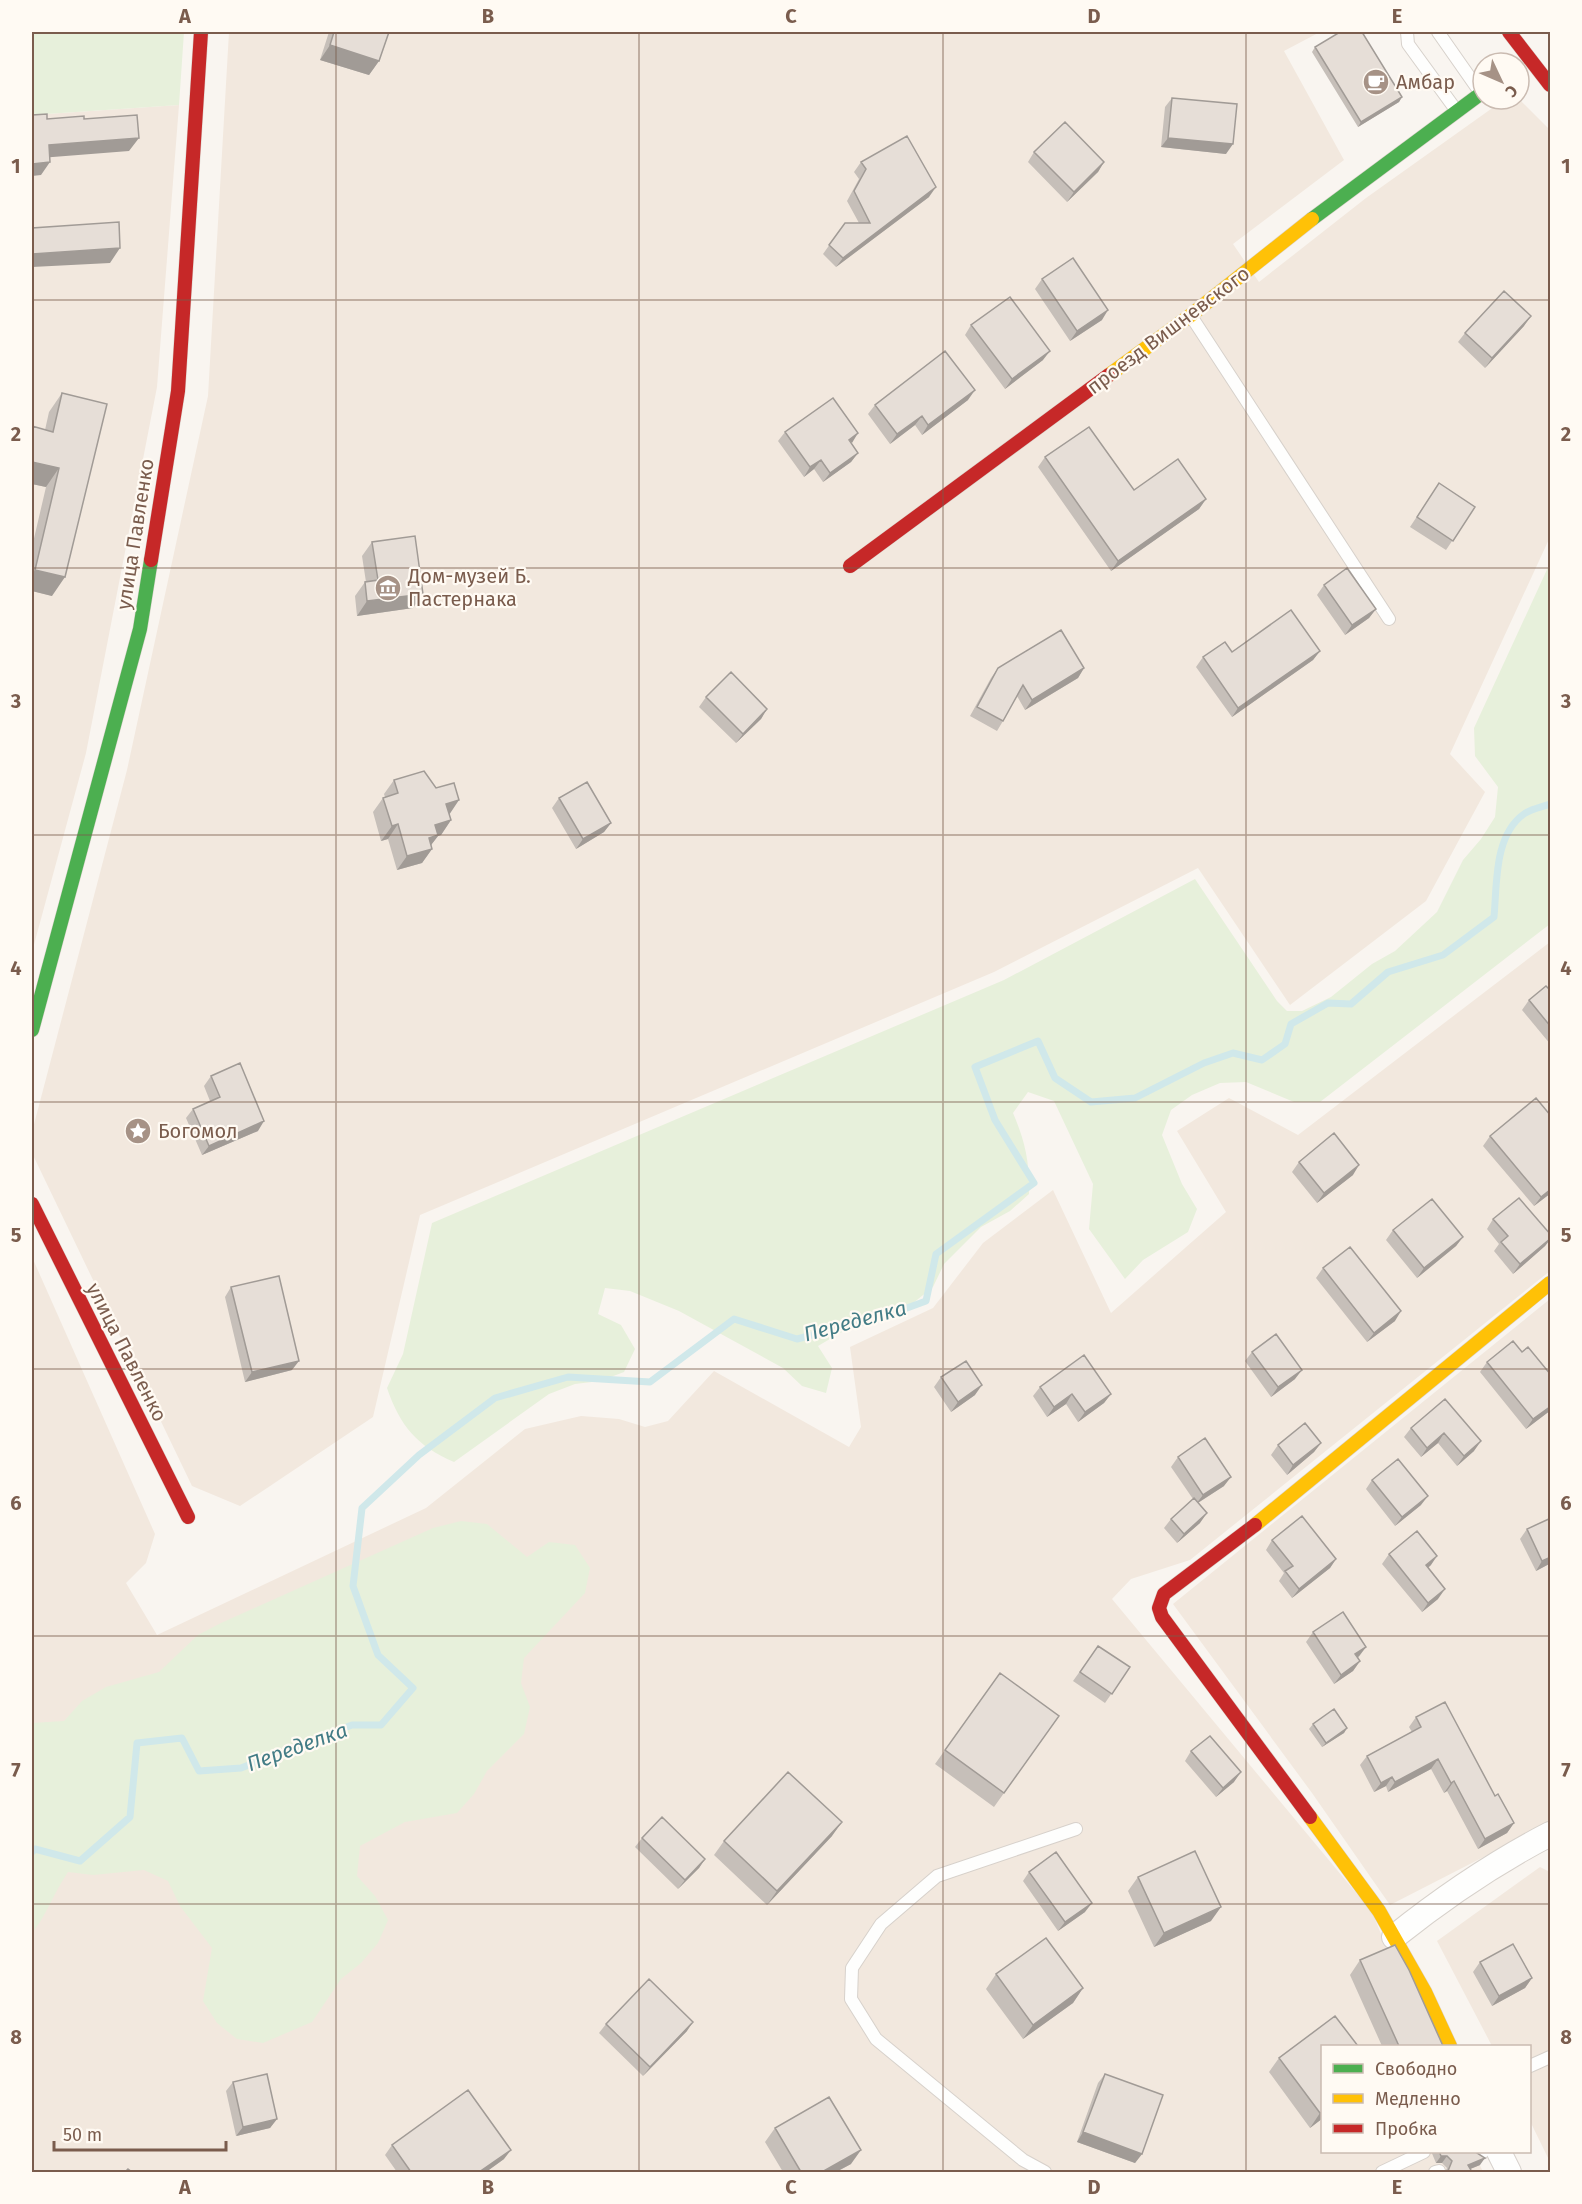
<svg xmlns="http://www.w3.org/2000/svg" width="1582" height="2204" font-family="'Fira Sans',sans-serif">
<rect width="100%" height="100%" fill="#f9f5f0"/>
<path fill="#f2e8de" d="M229,32H1320L1284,51L1344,160L1233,244L1259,282L1366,198L1505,99H1519L1550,130V537L1450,754L1485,792L1426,901L1290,1005L1198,868L994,972L420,1215L373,1417L240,1506L192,1486L32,1153V1132L127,770L208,396Z
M179,105L157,387L86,753L32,952V115Z
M1550,942V1271L1190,1560L1131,1579L1112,1599L1372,1912L1427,2046H1322V2152H1474L1483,2172H32V1257L155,1534L146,1563L126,1583L157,1635L426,1508L525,1429L581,1416L619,1419L645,1427L668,1421L714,1371L849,1447L861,1427L850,1347L933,1308L983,1243L1053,1190L1111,1313L1226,1212L1177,1131L1229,1098L1298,1135Z
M1550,1299V1823L1390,1905L1312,1793L1173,1604Z
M1540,1867L1550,1872V2162L1530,2121V2046H1492L1437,1941Z"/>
<path fill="#e7f0db" d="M32,32H184L179,105L32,115Z
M1550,563V924L1320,1102H1294L1246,1082L1220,1083L1192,1095L1171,1110L1162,1135L1182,1184L1197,1209L1188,1232L1143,1260L1125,1279L1089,1229L1093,1184L1054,1101L1028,1092L1013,1113C1025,1141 1030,1163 1029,1194L1010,1211L981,1227L944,1264L933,1287L912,1304L840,1333L818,1346L832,1368L826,1393L802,1386L783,1368L679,1311L630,1291L605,1288L598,1314L621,1325L635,1349L624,1372L600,1381L575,1384L549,1394L454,1462C417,1446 400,1426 387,1388L403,1354L432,1223L1004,980L1195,879L1277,1001L1287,1011H1302L1331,997L1372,964L1395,951L1437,912L1463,860L1481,839L1495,817L1498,787L1475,756L1474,728Z
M461,1521L487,1524L527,1557L549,1542L575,1545L590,1568L585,1593L524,1658L521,1683L530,1707L524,1734L487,1771L474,1794L457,1813L405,1822L360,1846L357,1876L375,1896L388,1920L378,1943L361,1963L341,1979L312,2022L263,2043L237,2039L217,2023L203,2001L212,1948L180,1906L168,1881L144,1870L93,1875L68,1872C54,1892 47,1915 32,1933V1723L64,1721L82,1701L106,1687L159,1672L198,1635L221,1623L433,1528Z"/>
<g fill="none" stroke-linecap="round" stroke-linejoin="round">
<path stroke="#d0e8ea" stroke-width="7" d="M32,1852L35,1849L80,1861L130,1817L137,1743L182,1738L199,1771L241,1768L352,1725H381L413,1688L378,1655L353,1586L362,1508L419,1455L495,1398L568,1377L650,1382L734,1319L797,1339L880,1318L926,1301L936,1254L1034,1183L995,1120L975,1067L1038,1041L1055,1078L1091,1102L1135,1098L1204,1063L1233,1053L1262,1060L1285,1044L1291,1024L1328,1003L1351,1004L1388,972L1443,955L1494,917C1497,884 1494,835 1524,814C1531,809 1542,807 1550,804"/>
<defs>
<path id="lane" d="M1407,32L1408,44L1456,110
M1438,32L1480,92
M1191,316L1389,619
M1530,2066L1550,2057
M1476,2155L1483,2152
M1045,2172L1023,2160L876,2039L851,1999L852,1968L881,1924L937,1876L1076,1829
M1382,2172L1424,2152
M1435,2172L1439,2171"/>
<path id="street" d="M1394,1937C1444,1897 1494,1863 1550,1834
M1499,2152L1509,2172"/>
<path id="fast" d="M1312,219L1483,92
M32,1030L140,629L151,560"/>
<path id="slow" d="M1109,375L1191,315L1312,219
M1255,1525L1550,1283
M1310,1817L1379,1911L1425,1992L1450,2046"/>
<path id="jam" d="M1509,32L1550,85
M151,560L178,391L201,32
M850,566L1109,375
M32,1204L188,1517
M1255,1525L1164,1594L1159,1608L1162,1617L1310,1817"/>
</defs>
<use href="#lane" stroke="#d7d1cb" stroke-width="14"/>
<use href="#street" stroke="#d7d1cb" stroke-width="26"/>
<use href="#fast" stroke="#d9d2cb" stroke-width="15"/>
<use href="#slow" stroke="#d9d2cb" stroke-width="15"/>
<use href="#jam" stroke="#d9d2cb" stroke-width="15"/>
<use href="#lane" stroke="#fefefd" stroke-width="12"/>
<use href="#street" stroke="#fefefd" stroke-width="24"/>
<use href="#fast" stroke="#4caf50" stroke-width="14"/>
<use href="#slow" stroke="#ffc107" stroke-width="14"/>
<use href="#jam" stroke="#c62828" stroke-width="14"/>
</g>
<path fill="#c6bfb9" d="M329,32H389L379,61L369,75L320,60Z
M1315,47L1402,97L1399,102L1358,127L1312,52Z
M1172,98L1226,154L1161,147L1165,107Z
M1034,152L1104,162L1098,172L1067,202L1028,162Z
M861,162L929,197L836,267L823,254L845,223H859L847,201L859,179L854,172Z
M1042,279L1102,320L1070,341L1035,289Z
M971,325L1043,360L1005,389L965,335Z
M1524,326L1485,368L1458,342L1465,333Z
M62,393L52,596L32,591V547L46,487L32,484V426L45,430L49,412Z
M968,400L922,435L915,425L890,444L868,414L875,405Z
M785,432L851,443L858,453L851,462L823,482L814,469L804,477L778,441Z
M1045,457L1134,490L1206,499L1199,509L1111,571L1038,467Z
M1439,483L1475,507L1446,550L1410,527Z
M372,542L413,608L357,616L355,596L365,582H366L362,556Z
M1324,585L1376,609L1369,618L1345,635L1317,595Z
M1320,651L1313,660L1232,717L1196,667L1203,657L1232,652Z
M998,668H1084L1078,678L1025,710L1017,696L1003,721L997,731L970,716L991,678Z
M706,697L767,709L761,719L736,743L699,707Z
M394,780L449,815L451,820L441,835L438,836L431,845L432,849L422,863L397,870L388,839L381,841L373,812L383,798L385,797L384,794Z
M559,798L611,823L604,832L576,849L552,808Z
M1551,991V1045L1522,1010L1529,1000Z
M211,1076L258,1131L202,1155L186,1118L193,1109L210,1101L204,1086Z
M1490,1136L1551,1193L1534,1206L1483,1146Z
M1299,1162L1353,1175L1317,1203L1292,1172Z
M1493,1219L1551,1235V1239L1545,1246L1513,1274L1494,1251L1499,1244L1487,1229Z
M1393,1230L1463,1237L1456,1246L1417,1278L1386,1240Z
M1323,1268L1395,1321L1367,1342L1316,1278Z
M231,1287L292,1370L245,1382L225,1297Z
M1252,1352L1295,1379L1271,1397L1245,1361Z
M1522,1352L1551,1375V1410L1526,1429L1480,1372L1487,1362Z
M941,1377L975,1395L951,1412L934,1387Z
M1040,1387L1111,1394L1104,1403L1078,1422L1066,1404L1047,1417L1033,1396Z
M1445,1399L1474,1451L1457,1466L1438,1443L1421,1457L1404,1437L1411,1428Z
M1321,1443L1314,1452L1287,1475L1271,1455L1278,1445Z
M1178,1457L1224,1486L1198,1503L1200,1523L1177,1543L1164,1528L1171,1519L1193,1499L1171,1467Z
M1372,1480L1421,1505L1395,1526L1366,1489Z
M1527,1529L1551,1563L1536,1571L1520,1539Z
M1272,1540L1336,1559L1330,1568L1292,1598L1279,1581L1284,1573L1266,1550Z
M1389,1554L1431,1565L1428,1568L1438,1599L1422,1612L1382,1564Z
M1313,1632L1366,1647L1358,1658L1360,1661L1353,1671L1334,1684L1306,1642Z
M1098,1646L1130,1667L1105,1703L1073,1681Z
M1000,1673L1059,1716L994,1807L935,1764Z
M1416,1717L1495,1796L1514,1823L1507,1833L1478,1849L1447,1791L1444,1793L1431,1769L1388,1792L1386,1786L1374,1792L1360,1765L1367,1756L1412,1732L1409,1727Z
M1313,1724L1347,1728L1344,1733L1322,1747L1309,1729Z
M1191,1751L1234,1782L1216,1797L1185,1761Z
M832,1836L767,1905L714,1855L724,1841Z
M642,1838L705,1859L699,1868L678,1889L635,1847Z
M1029,1872L1085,1912L1058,1931L1023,1881Z
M1138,1877L1211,1921L1154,1947L1128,1891Z
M1360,1960L1443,2046H1382L1350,1975Z
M1480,1962L1532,1978L1525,1988L1492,2006L1473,1972Z
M996,1974L1083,1988L1073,2003L1023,2039L986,1989Z
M606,2024L687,2031L643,2076L599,2033Z
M1323,2046V2118L1310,2128L1269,2072L1279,2058Z
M1105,2074L1142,2154L1135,2163L1077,2142L1098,2083Z
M233,2082L277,2119L270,2128L236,2136L226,2091Z
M775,2128L851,2164L836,2172H783L765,2142Z
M392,2145L504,2159L486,2172H397L385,2155Z
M1431,2151H1474L1480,2165L1470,2169L1472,2172H1445L1447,2168L1442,2163H1436Z"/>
<path fill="#a19b96" d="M330,45L379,61L369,75L320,60Z
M1402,97L1399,102L1358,127L1361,122Z
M139,138L129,151L40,158L49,145Z
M1168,138L1233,144L1226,154L1161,147Z
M50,162L41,175L32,176V164Z
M1104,162L1098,172L1067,202L1074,192Z
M936,187L929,197L836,267L843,258Z
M120,248L110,263L32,267V254Z
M1108,310L1102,320L1070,341L1077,331Z
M1531,316L1524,326L1485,368L1492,358Z
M1050,351L1043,360L1005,389L1012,379Z
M975,390L968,400L922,435L928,425Z
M922,416L915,425L890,444L897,434Z
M858,433L852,443L849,440Z
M858,453L851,462L823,482L830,473Z
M821,460L814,469L804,477L810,467Z
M32,462L59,468L46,487L32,484Z
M1206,499L1199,509L1111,571L1118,561Z
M35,570L65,577L52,596L32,591V574Z
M423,594L413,608L357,616L367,601Z
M1376,609L1369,618L1345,635L1352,625Z
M1320,651L1313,660L1232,717L1238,708Z
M1084,668L1078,678L1025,710L1032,700Z
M767,709L761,719L736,743L743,734Z
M459,800L449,815L446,804Z
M451,820L441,835L438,836L428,849V838L435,825Z
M611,823L604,832L576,849L583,839Z
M398,824L388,839L381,841L392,826Z
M432,849L422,863L397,870L407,856Z
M264,1121L258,1131L202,1155L209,1146Z
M1359,1165L1353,1175L1317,1203L1324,1193Z
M1551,1189V1193L1534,1206L1541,1197Z
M1463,1237L1456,1246L1417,1278L1424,1268Z
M1551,1238L1545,1246L1513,1274L1520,1264Z
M1401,1311L1395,1321L1367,1342L1374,1333Z
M299,1361L292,1370L245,1382L252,1372Z
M1302,1370L1295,1379L1271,1397L1278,1387Z
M982,1385L975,1395L951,1412L958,1402Z
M1072,1394L1066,1404L1047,1417L1054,1407Z
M1111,1394L1104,1403L1078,1422L1085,1412Z
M1551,1406V1410L1526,1429L1533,1419Z
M1444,1433L1438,1443L1421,1457L1427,1448Z
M1481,1441L1474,1451L1457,1466L1464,1456Z
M1321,1443L1314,1452L1287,1475L1293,1465Z
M1231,1477L1224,1486L1196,1504L1203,1495Z
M1428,1496L1421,1505L1395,1526L1402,1517Z
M1207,1513L1200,1523L1177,1543L1184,1534Z
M1437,1556L1431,1565L1419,1575L1426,1565Z
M1551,1557V1563L1536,1571L1542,1561Z
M1336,1559L1330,1568L1292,1598L1299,1589Z
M1445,1589L1438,1599L1422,1612L1428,1603Z
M1366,1647L1359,1656L1349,1664L1355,1654Z
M1360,1661L1353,1671L1334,1684L1341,1675Z
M1347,1728L1344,1733L1322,1747L1326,1743Z
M1438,1759L1431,1769L1388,1792L1395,1782Z
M1241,1772L1234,1782L1216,1797L1223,1788Z
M1392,1777L1386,1786L1374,1792L1381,1783Z
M1454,1781L1447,1791L1444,1793L1451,1783Z
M842,1822L832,1836L767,1905L777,1891Z
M1514,1823L1507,1833L1478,1849L1485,1839Z
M705,1859L699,1868L678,1889L685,1880Z
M1092,1903L1085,1912L1058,1931L1065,1922Z
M1221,1907L1211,1921L1154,1947L1164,1933Z
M1532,1978L1525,1988L1492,2006L1499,1996Z
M1083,1988L1073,2003L1023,2039L1033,2025Z
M693,2022L687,2031L643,2076L650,2067Z
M1323,2112V2118L1310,2128L1320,2113Z
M277,2119L270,2128L236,2136L243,2127Z
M1083,2132L1142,2154L1135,2163L1077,2142Z
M511,2150L504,2159L486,2172H479Z
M861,2150L851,2164L836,2172H822Z
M1441,2156H1447L1442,2163H1436Z
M1485,2158L1480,2165L1463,2172L1468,2165Z"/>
<path fill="#e6ded7" stroke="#a19b96" stroke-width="1.5" d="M334,32H389L379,61L330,45Z
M1340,32H1362L1402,97L1361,122L1315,47Z
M1172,98L1237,104L1233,144L1168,138Z
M47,114V119L84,116V119L137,115L139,138L49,145L50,162L32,164V115Z
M1065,122L1104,162L1074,192L1034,152Z
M907,136L936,187L843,258L829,245L845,223H870L854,191L866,169L861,162Z
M119,222L120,248L32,254V228Z
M1073,258L1108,310L1077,331L1042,279Z
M1504,291L1531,316L1492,358L1465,333Z
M1010,297L1050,351L1012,379L971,325Z
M945,351L975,390L928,425L922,416L897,434L875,405Z
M62,393L107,404L65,577L35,570L59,468L32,462V426L53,432Z
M833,398L858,433L849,440L858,453L830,473L821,460L810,467L785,432Z
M1089,427L1134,490L1178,459L1206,499L1118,561L1045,457Z
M1439,483L1475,507L1453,541L1417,517Z
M415,536L423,594L367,601L365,582L378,580L372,542Z
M1347,568L1376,609L1352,625L1324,585Z
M1291,610L1320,651L1238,708L1203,657L1225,642L1232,652Z
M1061,630L1084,668L1032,700L1023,685L1003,721L977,707L998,668Z
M731,672L767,709L743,734L706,697Z
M424,771L436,788L454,783L459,800L446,804L451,820L435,825L438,835L429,838L432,849L407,856L398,824L392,826L383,798L398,793L394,780Z
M587,782L611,823L583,839L559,798Z
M1546,986L1551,991V1027L1529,1000Z
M240,1063L264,1121L209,1146L193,1109L220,1097L211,1076Z
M1536,1098L1551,1116V1147L1550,1148L1551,1149V1189L1541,1197L1490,1136Z
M1334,1133L1359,1165L1324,1193L1299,1162Z
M1519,1198L1551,1235V1238L1520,1264L1501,1242L1508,1236L1493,1219Z
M1432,1199L1463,1237L1424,1268L1393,1230Z
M1350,1247L1401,1311L1374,1333L1323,1268Z
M279,1276L299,1361L252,1372L231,1287Z
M1276,1334L1302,1370L1278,1387L1252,1352Z
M1513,1341L1522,1352L1528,1347L1551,1375V1406L1533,1419L1487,1362Z
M1084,1355L1111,1394L1085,1412L1072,1394L1054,1407L1040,1387Z
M966,1361L982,1385L958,1402L941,1377Z
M1445,1399L1481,1441L1464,1456L1444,1433L1427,1448L1411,1428Z
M1305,1423L1321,1443L1293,1465L1278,1445Z
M1205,1438L1231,1477L1203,1495L1178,1457Z
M1398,1459L1428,1496L1402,1517L1372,1480Z
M1194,1498L1207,1513L1184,1534L1171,1519Z
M1302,1516L1336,1559L1299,1589L1285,1571L1293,1566L1272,1540Z
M1551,1518V1557L1542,1561L1527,1529Z
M1417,1531L1437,1556L1426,1565L1445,1589L1428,1603L1389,1554Z
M1343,1612L1366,1647L1355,1654L1360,1661L1341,1675L1313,1632Z
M1098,1646L1130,1667L1112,1694L1080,1672Z
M1000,1673L1059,1716L1004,1793L945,1750Z
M1445,1702L1495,1796L1498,1794L1514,1823L1485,1839L1454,1781L1451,1783L1438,1759L1395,1782L1392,1777L1381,1783L1367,1756L1421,1727L1416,1717Z
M1334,1709L1347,1728L1326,1743L1313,1724Z
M1210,1736L1241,1772L1223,1788L1191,1751Z
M788,1772L842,1822L777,1891L724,1841Z
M662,1817L705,1859L685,1880L642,1838Z
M1195,1851L1221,1907L1164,1933L1138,1877Z
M1056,1852L1092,1903L1065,1922L1029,1872Z
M1046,1938L1083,1988L1033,2025L996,1974Z
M1513,1944L1532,1978L1499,1996L1480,1962Z
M1395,1945L1409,1970L1443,2046H1399L1360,1960Z
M649,1979L693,2022L650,2067L606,2024Z
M1335,2016L1358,2046H1323V2112L1320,2113L1279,2058Z
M267,2074L277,2119L243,2127L233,2082Z
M1105,2074L1163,2095L1142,2154L1083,2132Z
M468,2090L511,2150L479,2172H411L392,2145Z
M829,2097L861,2150L822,2172H801L775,2128Z
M1439,2151H1474L1485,2158L1468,2165L1472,2172H1448V2171L1452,2161L1447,2156H1441Z
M128,2169L132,2172H125Z"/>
<path fill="none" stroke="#7a5c4d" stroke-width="1.5" stroke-opacity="0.55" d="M336,32V2172M639,32V2172M943,32V2172M1246,32V2172M32,300H1550M32,568H1550M32,835H1550M32,1102H1550M32,1369H1550M32,1636H1550M32,1904H1550"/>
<defs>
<symbol id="cafe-disc" viewBox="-11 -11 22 22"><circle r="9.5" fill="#a69286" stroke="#fffaf3"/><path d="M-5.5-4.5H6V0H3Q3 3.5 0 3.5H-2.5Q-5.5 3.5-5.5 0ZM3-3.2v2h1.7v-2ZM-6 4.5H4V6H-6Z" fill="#fff"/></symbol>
<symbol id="museum-disc" viewBox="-11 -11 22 22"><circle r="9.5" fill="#a69286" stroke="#fffaf3"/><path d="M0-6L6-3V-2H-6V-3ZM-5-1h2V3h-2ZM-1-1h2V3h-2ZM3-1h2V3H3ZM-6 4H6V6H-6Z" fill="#fff"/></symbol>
<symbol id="sight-disc" viewBox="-11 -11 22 22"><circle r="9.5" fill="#a69286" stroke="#fffaf3"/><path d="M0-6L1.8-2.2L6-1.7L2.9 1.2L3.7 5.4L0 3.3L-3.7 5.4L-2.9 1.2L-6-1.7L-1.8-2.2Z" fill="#fff"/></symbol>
</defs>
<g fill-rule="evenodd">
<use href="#cafe-disc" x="1361" y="67" width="30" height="30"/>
<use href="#museum-disc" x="373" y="573" width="30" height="30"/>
<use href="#sight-disc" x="123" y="1116" width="30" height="30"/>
</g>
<g text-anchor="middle" stroke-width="4.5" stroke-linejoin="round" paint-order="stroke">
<g font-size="20" fill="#7a5c4d" stroke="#fffaf3" text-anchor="start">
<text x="1396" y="89">Амбар</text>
<text x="408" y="583">Дом-музей Б.<tspan x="408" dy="23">Пастернака</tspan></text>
<text x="158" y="1138">Богомол</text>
</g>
<g font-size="20" fill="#7a5c4d" stroke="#fffaf3">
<text transform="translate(1168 330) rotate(-37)" y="7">проезд Вишневского</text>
<text transform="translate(135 534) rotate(-81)" y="7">улица Павленко</text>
<text transform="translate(127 1352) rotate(63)" y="7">улица Павленко</text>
</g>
<g font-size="21" font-style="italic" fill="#437c86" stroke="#fffaf3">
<text transform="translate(855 1321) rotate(-15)" y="7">Переделка</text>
<text transform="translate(297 1747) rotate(-20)" y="7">Переделка</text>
</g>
</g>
<rect width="1582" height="2204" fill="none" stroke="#fffaf3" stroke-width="66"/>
<rect x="1321" y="2045" width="210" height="108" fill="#fffaf3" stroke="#cabbb1" stroke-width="1.5"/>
<rect x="1333" y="2064" width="30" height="9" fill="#4caf50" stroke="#cabbb1" stroke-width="1.5"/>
<text x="1375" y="2075" font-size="18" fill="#7a5c4d">Свободно</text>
<rect x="1333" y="2094" width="30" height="9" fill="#ffc107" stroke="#cabbb1" stroke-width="1.5"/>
<text x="1375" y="2105" font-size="18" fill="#7a5c4d">Медленно</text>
<rect x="1333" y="2124" width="30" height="9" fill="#c62828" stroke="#cabbb1" stroke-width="1.5"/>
<text x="1375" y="2135" font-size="18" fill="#7a5c4d">Пробка</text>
<g transform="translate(1501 81) rotate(134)"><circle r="28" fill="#fffaf3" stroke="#cabbb1" stroke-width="1.5"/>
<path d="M0-4.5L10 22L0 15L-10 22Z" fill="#a69286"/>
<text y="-9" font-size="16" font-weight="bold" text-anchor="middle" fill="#7a5c4d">С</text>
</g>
<path d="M54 2141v9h172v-9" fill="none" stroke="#7a5c4d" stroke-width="3"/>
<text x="63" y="2141" font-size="18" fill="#7a5c4d" stroke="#fffaf3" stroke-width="4.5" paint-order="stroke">50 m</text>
<rect x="33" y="33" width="1516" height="2138" fill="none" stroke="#7a5c4d" stroke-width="2"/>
<g font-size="20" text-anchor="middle" font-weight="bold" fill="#7a5c4d">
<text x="185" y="23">A</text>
<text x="488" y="23">B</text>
<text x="791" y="23">C</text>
<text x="1094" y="23">D</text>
<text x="1397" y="23">E</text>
<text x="16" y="173">1</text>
<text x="1566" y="173">1</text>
<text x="16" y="441">2</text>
<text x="1566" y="441">2</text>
<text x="16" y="708">3</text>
<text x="1566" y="708">3</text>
<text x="16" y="975">4</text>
<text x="1566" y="975">4</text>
<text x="16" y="1242">5</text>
<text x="1566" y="1242">5</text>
<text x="16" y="1510">6</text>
<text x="1566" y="1510">6</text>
<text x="16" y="1777">7</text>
<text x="1566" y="1777">7</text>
<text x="16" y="2044">8</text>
<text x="1566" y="2044">8</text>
<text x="185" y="2194">A</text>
<text x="488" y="2194">B</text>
<text x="791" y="2194">C</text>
<text x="1094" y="2194">D</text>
<text x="1397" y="2194">E</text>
</g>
</svg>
